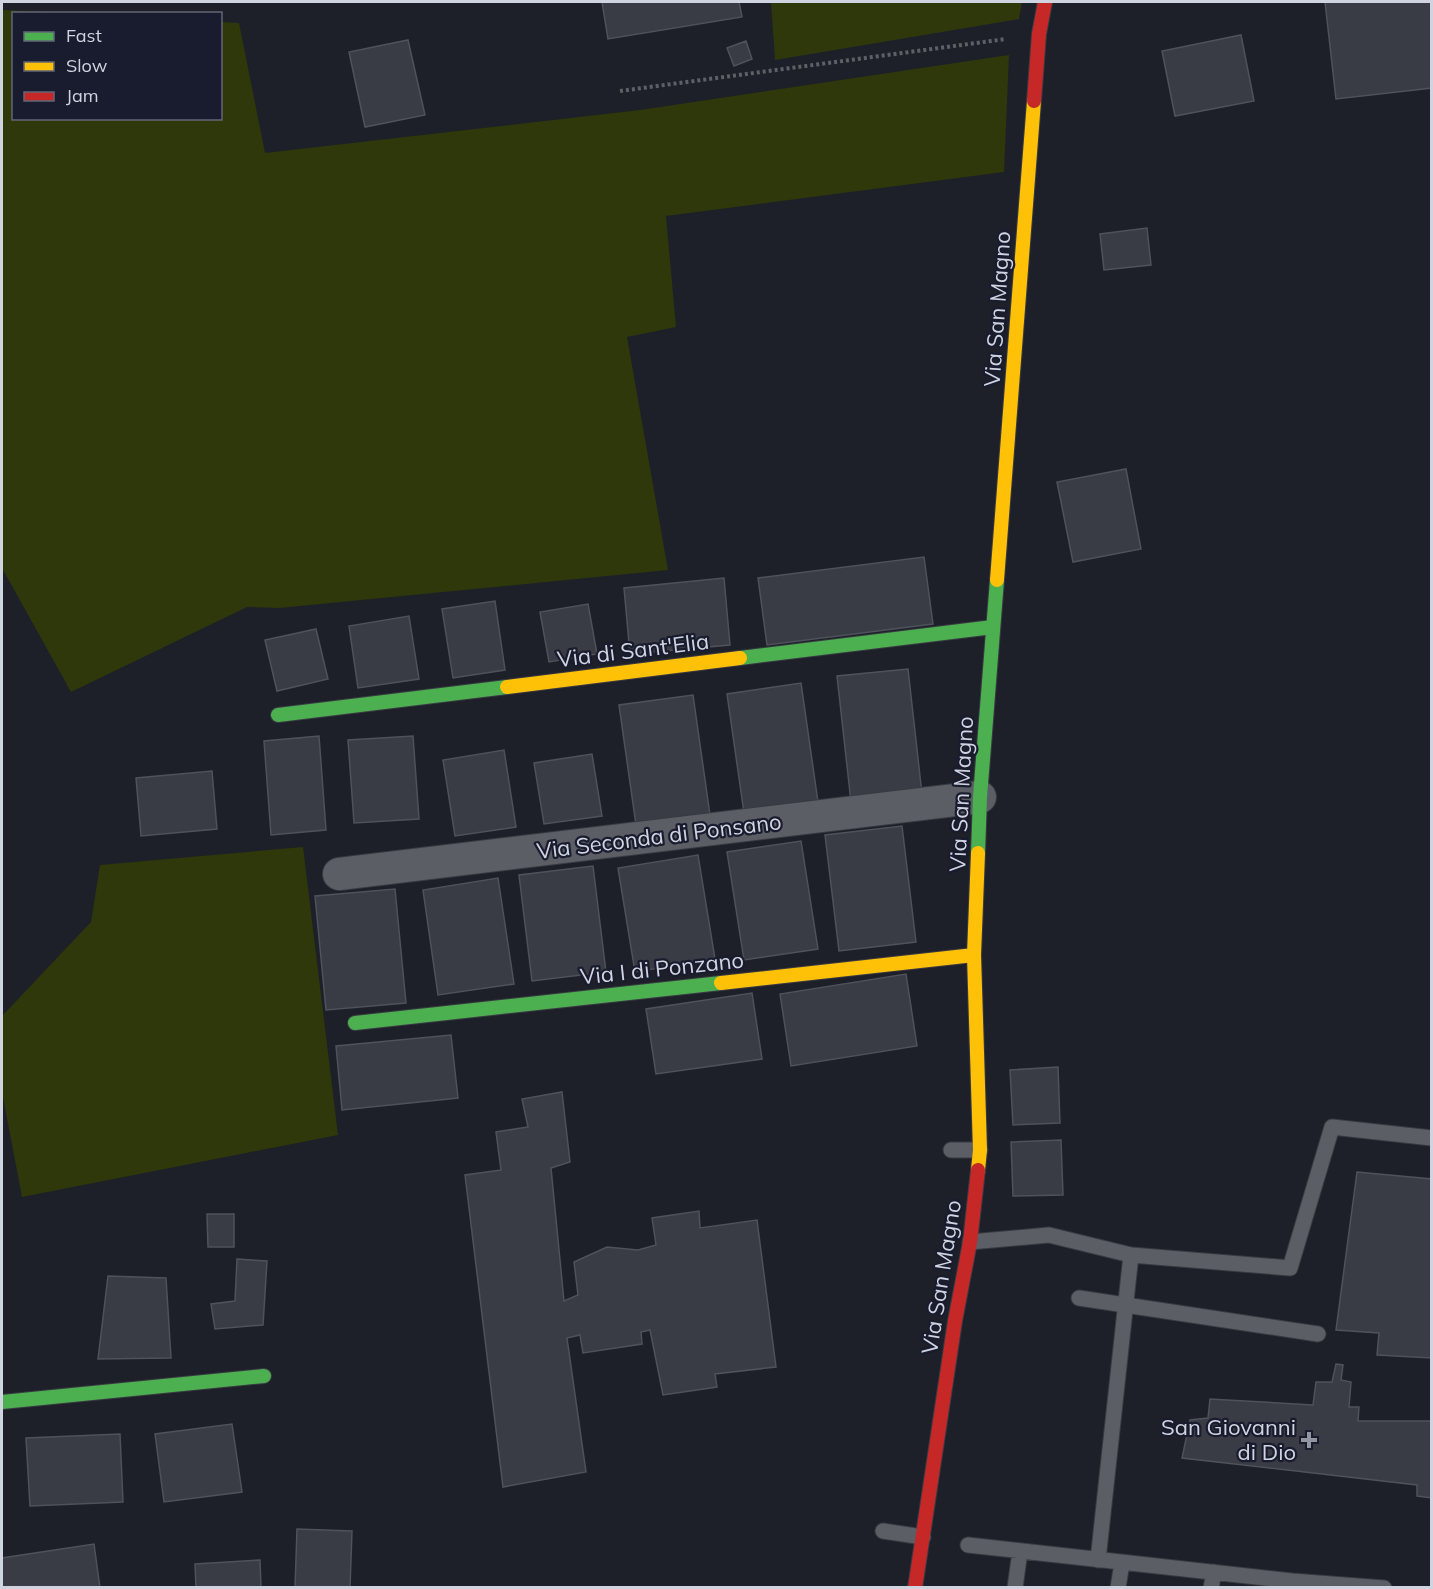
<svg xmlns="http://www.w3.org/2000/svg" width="1433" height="1589" font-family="Mulish,sans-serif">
<rect width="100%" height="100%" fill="#1d2029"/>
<path fill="#2e380a" d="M771,2H1022L1019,19L775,60Z
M2,10L71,13L14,14V118H220L221,22L239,23L265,153L640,110L1009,55L1004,172L666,216L676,327L627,337L668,570L279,608L247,607L71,692L2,568Z
M303,847L338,1135L22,1197L2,1092V1016L91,922L100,865Z"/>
<path fill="#393c44" stroke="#4e525a" stroke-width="1.5" d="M602,2H739L742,17L608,39Z
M1325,2H1432V88L1336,99Z
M1241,35L1254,101L1175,116L1162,51Z
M408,40L425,115L365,127L349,52Z
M746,41L752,59L734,66L727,48Z
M1147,228L1151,265L1104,270L1100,234Z
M1126,469L1141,549L1073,562L1057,482Z
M924,557L933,624L767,645L758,578Z
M724,578L730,645L630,654L624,588Z
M495,601L505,670L453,678L442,609Z
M588,604L597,654L549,662L540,612Z
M409,616L419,679L358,688L349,626Z
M316,629L328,679L277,691L265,640Z
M908,669L922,794L851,802L837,676Z
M801,683L818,802L744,813L727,694Z
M693,695L710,815L636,825L619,705Z
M319,736L326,830L271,835L264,741Z
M413,736L419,819L354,823L348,740Z
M504,750L516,827L455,836L443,760Z
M592,754L602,816L544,824L534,763Z
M212,771L217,829L141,836L136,778Z
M902,826L916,942L839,951L825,835Z
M801,841L818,949L744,960L727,852Z
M698,855L715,959L635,972L618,868Z
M593,866L606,972L532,981L519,875Z
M498,878L514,984L438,995L423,890Z
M395,889L406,1003L326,1010L315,896Z
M906,974L917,1046L791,1066L780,994Z
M752,993L762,1059L656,1074L646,1009Z
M451,1035L458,1098L342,1110L336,1046Z
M1058,1067L1060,1123L1013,1125L1010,1070Z
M562,1092L570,1162L551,1168L564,1301L578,1295L574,1262L607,1247L638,1250L656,1245L652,1218L699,1211L700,1228L757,1220L776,1367L715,1374L717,1387L663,1395L650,1330L641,1332L642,1344L583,1353L580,1335L567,1338L586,1472L503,1487L465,1175L501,1170L496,1132L528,1127L522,1099Z
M1061,1140L1063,1195L1013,1196L1011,1142Z
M1357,1172L1432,1179V1358L1377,1355L1379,1333L1336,1330Z
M207,1214H234V1247H208Z
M237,1259L267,1261L263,1325L215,1329L211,1304L235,1301Z
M108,1276L166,1278L171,1358L98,1359Z
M1336,1364L1343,1365L1341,1380L1351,1382L1349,1407H1359L1358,1421H1432V1498L1417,1496V1485L1182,1458L1190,1420L1208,1418L1210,1399L1313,1405L1316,1382H1332Z
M232,1424L242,1492L164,1502L155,1434Z
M120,1434L123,1502L30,1506L26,1438Z
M297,1529L352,1531L350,1588H295Z
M94,1544L100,1588H2V1558Z
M260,1560L261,1588H196L195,1564Z"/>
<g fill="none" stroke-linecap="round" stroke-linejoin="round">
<defs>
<path id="lane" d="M951,1150H980
M970,1242L1049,1235L1131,1255L1290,1268L1332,1127L1432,1138
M1079,1298L1318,1334
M883,1531L923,1537
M968,1545L1292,1581L1291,1588
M1098,1560L1131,1255
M1292,1581L1384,1588
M1015,1588L1020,1551
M1118,1588L1122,1563
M1211,1588L1214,1572"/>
<path id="street" d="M339,874L980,797"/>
<path id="fast" d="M740,658L993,627
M278,715L507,687
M978,853L980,797L997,580
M355,1023L721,983
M2,1402L264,1376"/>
<path id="slow" d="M997,580L1034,101
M507,687L740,658
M721,983L974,955
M978,1170L980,1150L974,955L978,853"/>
<path id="jam" d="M1034,101L1039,34L1045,2
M915,1588L955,1321L970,1242L978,1170"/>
</defs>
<use href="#lane" stroke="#393a42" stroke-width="17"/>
<use href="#street" stroke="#393a42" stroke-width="34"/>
<use href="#fast" stroke="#393a42" stroke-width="16"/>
<use href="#slow" stroke="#393a42" stroke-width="16"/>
<use href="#jam" stroke="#393a42" stroke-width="16"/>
<path stroke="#5e6066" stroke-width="4" stroke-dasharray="3 3" stroke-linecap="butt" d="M620,91L1006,39"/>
<use href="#lane" stroke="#5c5e65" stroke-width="15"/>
<use href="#street" stroke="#5c5e65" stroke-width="32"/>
<use href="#fast" stroke="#4caf50" stroke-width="14"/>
<use href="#slow" stroke="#ffc107" stroke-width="14"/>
<use href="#jam" stroke="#c62828" stroke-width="14"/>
</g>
<path fill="#9195a0" stroke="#181c2e" stroke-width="2" d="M1306 1431h6v6h6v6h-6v6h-6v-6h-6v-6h6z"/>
<g text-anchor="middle" stroke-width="4.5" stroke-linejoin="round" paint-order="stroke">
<g font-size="22" fill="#d0d4e0" stroke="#181c2e">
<text transform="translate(997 309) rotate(-86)" y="8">Via San Magno</text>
<text transform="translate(633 650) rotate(-7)" y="8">Via di Sant'Elia</text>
<text transform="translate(961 794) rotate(-87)" y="8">Via San Magno</text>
<text transform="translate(659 836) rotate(-7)" y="8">Via Seconda di Ponsano</text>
<text transform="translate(662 968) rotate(-6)" y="8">Via I di Ponzano</text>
<text transform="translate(941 1277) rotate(-81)" y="8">Via San Magno</text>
</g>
<g font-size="22" fill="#d0d4e0" stroke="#181c2e" text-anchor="end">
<text x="1296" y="1435">San Giovanni<tspan x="1296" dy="25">di Dio</tspan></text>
</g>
</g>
<rect width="1433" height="1589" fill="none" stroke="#d0d4e0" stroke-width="6"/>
<rect x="12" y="12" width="210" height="108" fill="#181c2e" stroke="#626675" stroke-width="1.5"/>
<rect x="24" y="32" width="30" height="9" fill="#4caf50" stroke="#626675" stroke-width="1.5"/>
<text x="66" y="42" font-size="18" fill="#d0d4e0">Fast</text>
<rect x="24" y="62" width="30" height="9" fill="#ffc107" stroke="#626675" stroke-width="1.5"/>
<text x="66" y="72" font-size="18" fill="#d0d4e0">Slow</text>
<rect x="24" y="92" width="30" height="9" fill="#c62828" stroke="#626675" stroke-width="1.5"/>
<text x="66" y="102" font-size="18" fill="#d0d4e0">Jam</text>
</svg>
